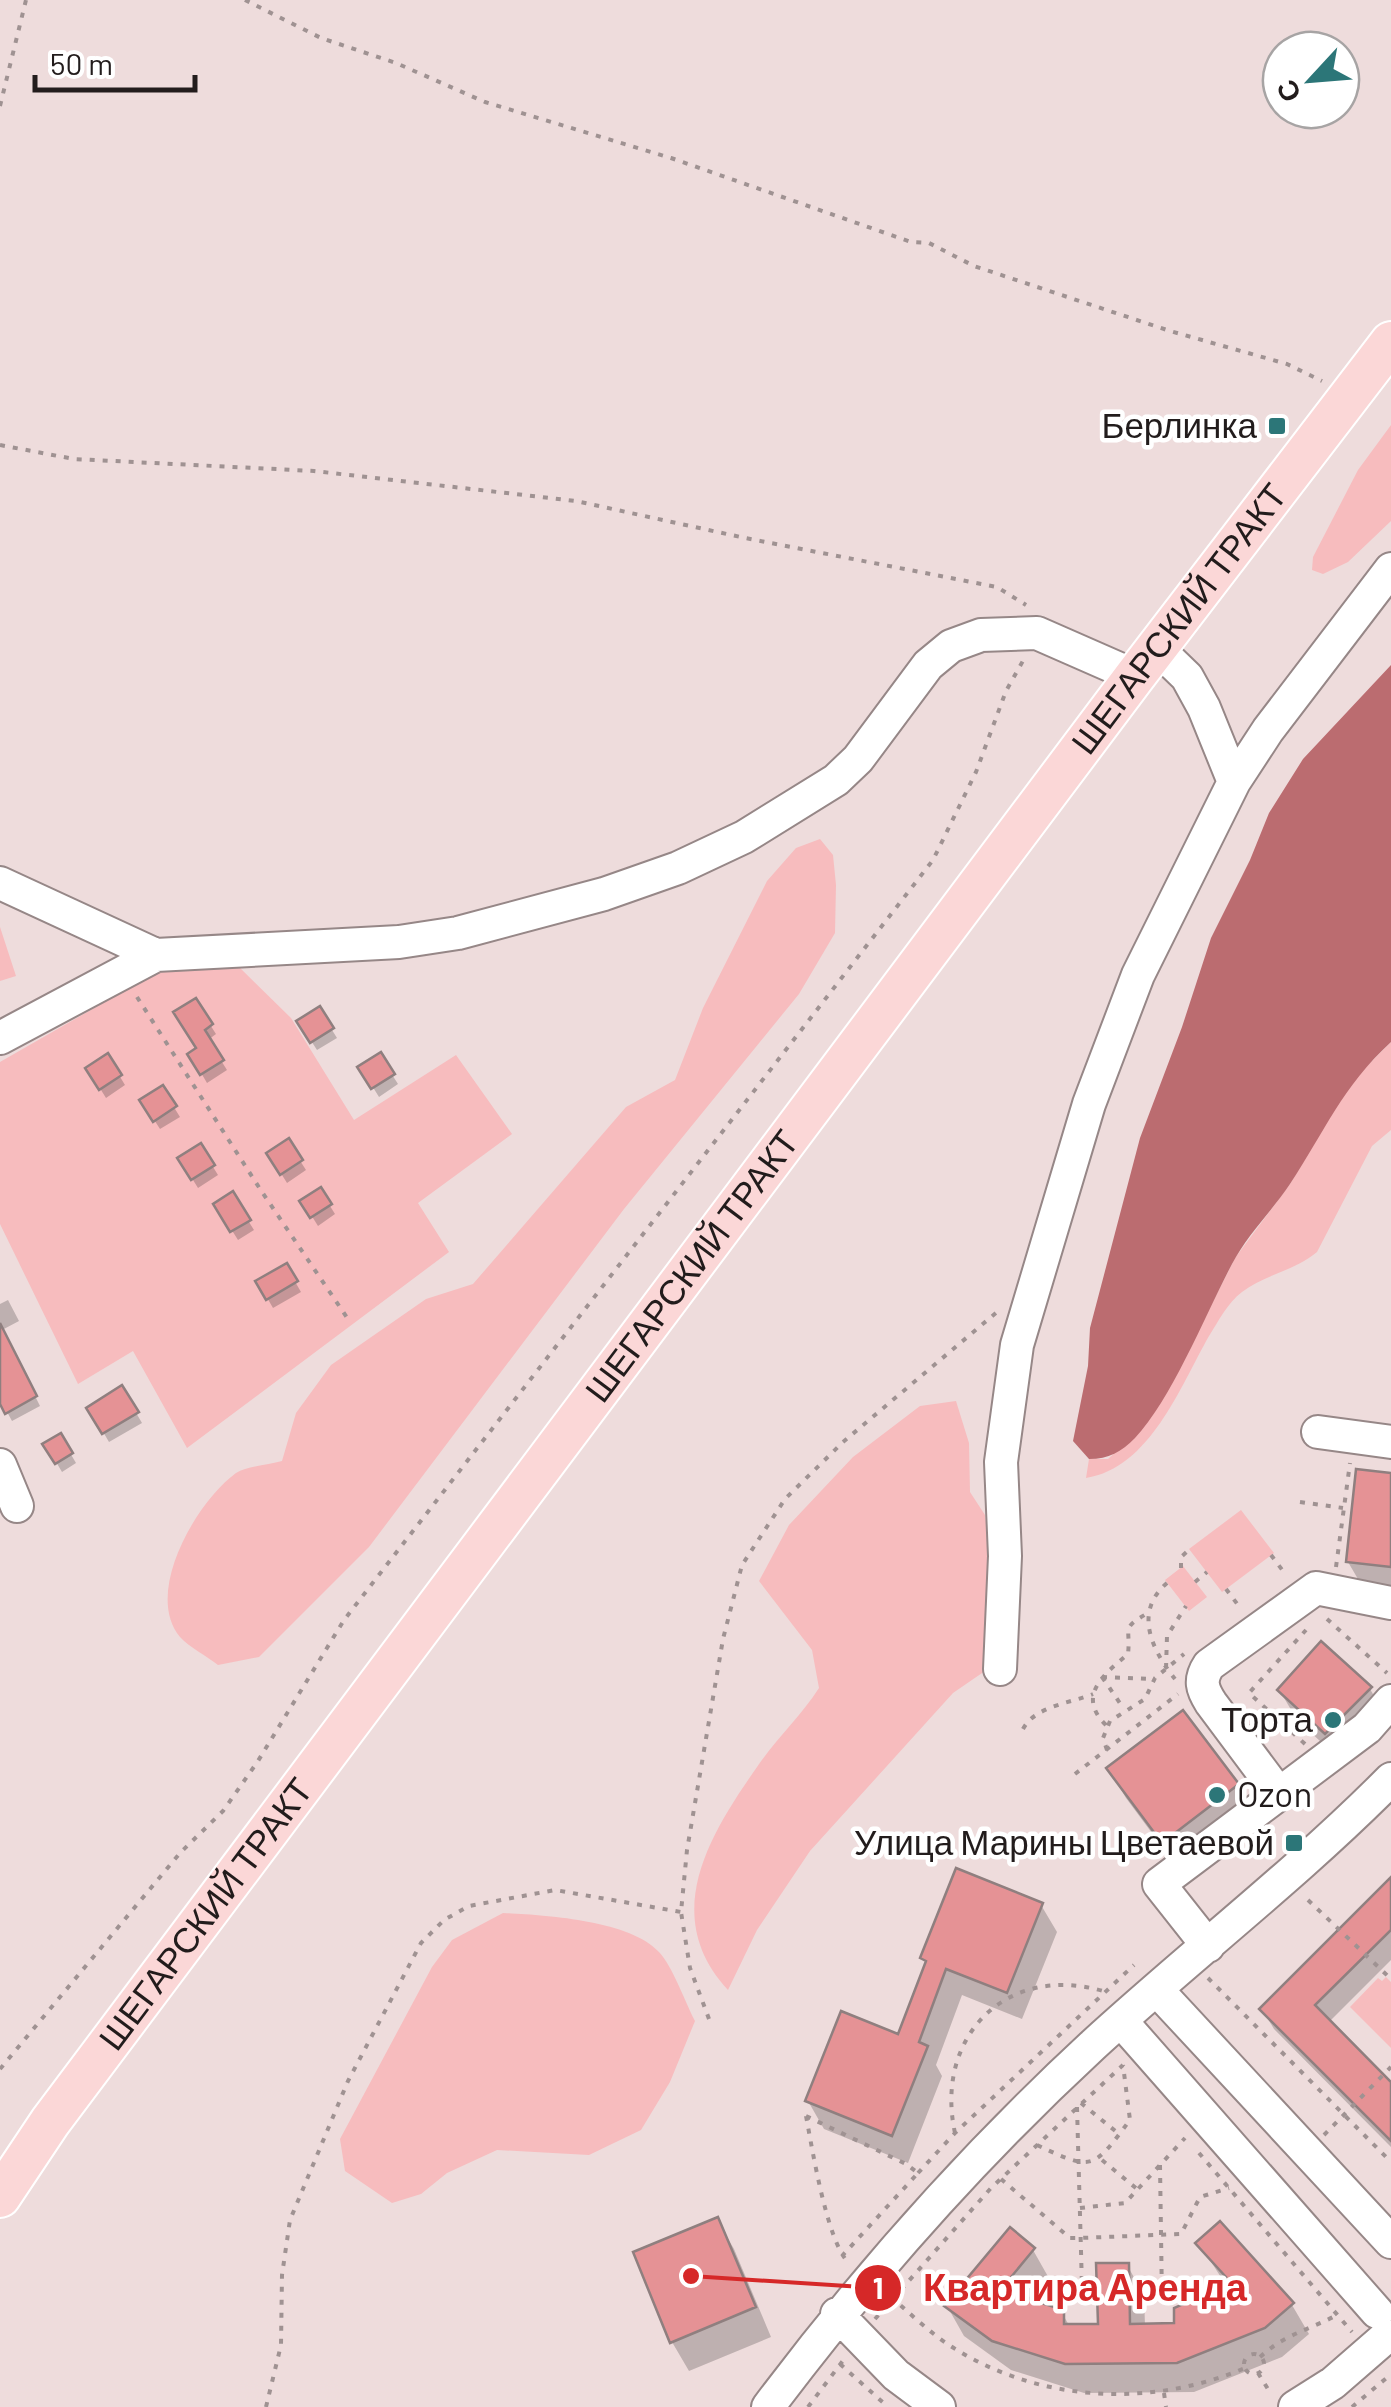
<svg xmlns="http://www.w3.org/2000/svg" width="1391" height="2407" font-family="Barlow,sans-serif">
<rect width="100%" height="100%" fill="#eedcdc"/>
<path fill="#f7bcbe" d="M1391,425V521L1348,562L1323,574L1312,570L1313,557L1358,470Z
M820,839L833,855L836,885L835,933L799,994L624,1209L369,1547L259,1657L218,1665C207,1656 190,1648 180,1637C143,1593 197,1501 236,1473C247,1466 268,1465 282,1461L296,1413L331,1365L426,1299L473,1284L626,1107L675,1080L703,1008L767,881L796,848Z
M0,927L16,976L0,981Z
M236,964L291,1018L354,1120L456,1055L512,1134L418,1203L449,1252L187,1448L133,1351L78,1384L0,1224V1062L164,968Z
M1391,1042V1130L1372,1146L1317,1252C1294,1271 1264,1275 1242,1292C1228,1302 1218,1322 1209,1336C1180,1387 1150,1468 1086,1478L1089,1459H1108L1146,1424L1178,1371L1235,1258L1290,1184L1350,1083Z
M956,1401L969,1443L970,1492L985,1515L995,1576L985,1671L953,1693L810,1851L757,1930L728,1990C660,1916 708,1837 757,1767C776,1739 801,1716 819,1688L812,1650L759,1581L789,1525L853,1457L920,1406Z
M1241,1510L1274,1553L1222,1592L1189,1549Z
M1183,1566L1207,1597L1189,1611L1165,1580Z
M503,1913C544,1915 630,1920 659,1952C673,1967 685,2002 695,2021L670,2082L641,2130L589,2155L497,2150L447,2173L421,2194L392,2203L345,2171L340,2139L432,1967L452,1940Z
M1386,1977L1391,1982V2048L1350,2007L1378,1978L1382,1981Z"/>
<path fill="#bb6c70" d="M1391,665V1042C1342,1087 1325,1131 1290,1184C1272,1211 1247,1235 1232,1264C1206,1313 1172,1399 1135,1438C1121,1452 1109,1459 1089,1459L1073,1441L1088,1366L1090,1328L1140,1138L1182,1027L1211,938L1250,860L1269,813L1303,759Z"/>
<path fill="#0003" d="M195,1001L216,1034L208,1040L227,1070L207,1083L190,1054L199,1049Z
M319,1009L337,1038L317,1050L299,1022Z
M380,1056L398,1084L379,1097L361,1068Z
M108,1057L125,1085L106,1098L88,1069Z
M162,1088L180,1117L160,1129L142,1101Z
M288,1142L306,1170L287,1183L269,1154Z
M200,1146L218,1175L198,1188L180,1159Z
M320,1190L335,1214L318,1226L303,1202Z
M232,1195L254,1230L238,1240L216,1205Z
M286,1266L301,1292L273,1308L258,1282Z
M8,1300L19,1321L2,1330L40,1406L12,1421L0,1399V1304Z
M122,1389L142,1423L109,1442L89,1408Z
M60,1436L76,1463L62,1472L46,1445Z
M1391,1476V1594L1365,1591L1348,1562Z
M1370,1689L1387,1718L1343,1762L1297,1720L1280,1691Z
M1182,1713L1237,1786L1254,1815L1180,1871L1126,1798L1109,1769Z
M1391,1881V1960L1329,2022L1391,2085V2147L1274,2029L1262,2009Z
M1041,1905L1057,1932L1022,2019L962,1995L936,2065L942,2076L908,2163L824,2129L808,2101L900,2037L927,1965L923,1958Z
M717,2220L734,2249L771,2337L689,2371L672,2342Z
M1199,2243L1292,2305L1309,2334L1282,2357L1194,2392L1084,2393L1011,2370L964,2336L947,2306L1033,2250L1050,2280L1031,2303L1062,2313L1070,2327L1100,2326L1127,2265L1144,2295L1145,2326H1176L1224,2282Z"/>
<path fill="#e59295" stroke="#8f7f7f" stroke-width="2.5" d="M196,998L213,1024L205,1030L224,1060L200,1075L187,1054L196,1048L173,1012Z
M320,1006L334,1028L310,1043L296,1021Z
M381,1052L395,1074L371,1089L357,1067Z
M108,1053L122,1075L99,1090L85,1068Z
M163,1085L177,1106L153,1122L139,1100Z
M289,1138L303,1160L280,1175L266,1153Z
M201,1143L215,1165L191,1180L177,1158Z
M321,1187L332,1204L310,1218L299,1201Z
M233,1191L251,1220L230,1232L213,1204Z
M287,1263L298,1281L266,1300L255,1281Z
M0,1323L37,1396L5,1414L0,1404Z
M122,1385L139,1412L102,1434L86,1408Z
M61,1433L73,1453L55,1464L42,1444Z
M1356,1469L1391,1473V1567L1346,1562Z
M1321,1641L1372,1687L1325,1734L1277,1690Z
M1183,1710L1239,1784L1162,1843L1106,1768Z
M956,1868L1043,1903L1007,1993L946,1969L919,2042L928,2046L892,2136L805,2101L841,2011L898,2034L926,1961L920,1958Z
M1391,1877V1930L1315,2005L1391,2082V2141L1259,2009Z
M718,2217L756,2307L670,2343L633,2252Z
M1220,2221L1294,2303L1265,2328L1177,2363L1065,2364L992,2341L944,2306L1010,2227L1035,2248L1007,2282L1032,2300L1064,2310V2324H1098L1096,2263H1129L1130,2324L1174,2323V2308L1204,2295L1226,2277L1195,2243Z"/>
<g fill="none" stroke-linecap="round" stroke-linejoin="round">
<defs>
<path id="minor" d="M1157,648L1187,677L1204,708L1234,782
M0,883L156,955
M0,1038L156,955L399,942L458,933L604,894L678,868L744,837L836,780L858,759L928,665L951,646L981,635L1037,633L1135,676
M1318,1432L1391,1442
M0,1465L17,1506
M1000,1669L1005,1556L1001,1462L1017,1345L1089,1104L1138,975L1234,782L1268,730L1391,569
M1279,1794L1211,1703C1202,1689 1199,1680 1209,1665L1316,1588L1391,1603
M1208,1946L1159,1884L1367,1728L1391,1701
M1157,1990L1391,2242
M1121,2021L1377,2312
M837,2314L896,2375L939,2407
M768,2407C865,2278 973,2156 1092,2046C1190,1956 1297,1874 1391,1779
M1295,2407L1333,2383L1387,2336"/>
<g id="major">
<path id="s1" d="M0,2197L50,2122L1135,676L1391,342"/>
</g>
</defs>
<use href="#minor" stroke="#968787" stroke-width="36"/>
<use href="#major" stroke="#fff" stroke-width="44"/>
<path stroke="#9f9292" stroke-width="4" stroke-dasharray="5 8" stroke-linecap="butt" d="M245,0L321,38L396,63L485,102L671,158L911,242L929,243L974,266L1170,331L1287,364L1322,381
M0,106L26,0
M0,445L74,459L314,471L576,501L745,538L997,587L1026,605
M137,997L262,1192L348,1319
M1300,1502L1343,1508
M1271,1555L1286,1575
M1336,1567L1350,1463
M1181,1568V1557L1190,1549
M1195,1582L1207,1572
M1167,1583C1133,1612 1152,1650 1175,1679
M1226,1589L1241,1609
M1327,1619L1387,1673
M1166,1668L1167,1636L1186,1606
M1102,1677L1152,1679
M1102,1677L1124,1709
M1106,1725C1075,1695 1106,1673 1128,1654C1131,1627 1120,1629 1148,1613
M1023,1729C1035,1706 1071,1703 1093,1694
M1305,1744L1249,1693L1306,1630
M1107,1750L1103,1738L1110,1721L1145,1699L1155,1678L1184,1654
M1075,1774L1178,1694
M1308,1900L1391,1979
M1208,1978L1391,2162
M709,2019L690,1968L681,1912L687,1850L723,1639L742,1565L785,1499L843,1442L997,1312
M0,2069L180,1853L223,1811L258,1761L344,1620L933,860L976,772L1006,691L1024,659
M1081,2103L1119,2134
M1077,2107L1082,2287
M806,2116C812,2147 827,2243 849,2263
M806,2116L906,2164L918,2173L842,2256
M955,2133C934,2037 1006,1963 1103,1991
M1324,2135L1391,2067
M1037,2145C1094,2172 1093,2169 1130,2120L1123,2065
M1199,2153L1352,2332
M1102,2160L1137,2189
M1160,2165L1162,2300
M918,2173L955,2133L1134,1965
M1001,2179L1070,2238H1080L1181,2234L1200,2197L1229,2188
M1080,2208L1125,2203L1185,2138
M891,2297C912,2315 933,2336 957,2350C1044,2403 1153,2407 1245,2368
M875,2319L991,2188L1123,2065
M1244 2364a10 10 0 1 1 20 0a10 10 0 1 1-20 0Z
M1260,2357C1285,2334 1309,2330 1337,2315
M840,2364L888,2407
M1258,2373L1271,2394
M1164,2393L1166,2407
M266,2407L281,2345L282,2275L290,2220L348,2081L421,1943L444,1920L469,1906L555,1890L681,1912
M808,2407L845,2358
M1352,2407L1390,2375"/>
<use href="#minor" stroke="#fff" stroke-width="32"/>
<use href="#major" stroke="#fbd7d7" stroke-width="40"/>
</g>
<g fill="#2c7678" stroke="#fff" stroke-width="4">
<rect x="1267" y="416" width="20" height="20" rx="5"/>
<circle cx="1333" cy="1720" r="10"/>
<circle cx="1217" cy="1795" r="10"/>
<rect x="1284" y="1833" width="20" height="20" rx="5"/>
</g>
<g text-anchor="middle" stroke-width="9" stroke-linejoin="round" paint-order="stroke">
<g font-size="35" fill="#221c1c" stroke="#fff" text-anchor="end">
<text x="1257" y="438">Берлинка</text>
<text x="1313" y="1732">Торта</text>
<text x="1237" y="1807" text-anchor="start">Ozon</text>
<text x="1274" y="1855">Улица Марины Цветаевой</text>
</g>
<g font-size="35" fill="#221c1c" stroke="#fff">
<text dy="12" stroke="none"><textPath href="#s1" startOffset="1970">ШЕГАРСКИЙ ТРАКТ</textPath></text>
<text dy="12" stroke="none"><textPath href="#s1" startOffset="1160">ШЕГАРСКИЙ ТРАКТ</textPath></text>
<text dy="12" stroke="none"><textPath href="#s1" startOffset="350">ШЕГАРСКИЙ ТРАКТ</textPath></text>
</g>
</g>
<path fill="none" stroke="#d62828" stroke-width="4" d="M691 2276L878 2288"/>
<g fill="#d62828" stroke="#fff" stroke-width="4">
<circle cx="691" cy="2276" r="10"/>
<circle cx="878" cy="2288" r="25"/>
</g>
<g font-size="30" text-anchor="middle" font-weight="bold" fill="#fff">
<text x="878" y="2299">1</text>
</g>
<g font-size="38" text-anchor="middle" font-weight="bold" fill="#d62828" stroke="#fff" stroke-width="9" stroke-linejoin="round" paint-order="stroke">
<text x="1085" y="2301">Квартира Аренда</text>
</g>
<g transform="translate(1311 80) rotate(244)"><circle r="48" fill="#ffffff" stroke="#a7a4a4" stroke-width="2.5"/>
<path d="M0-8L18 38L0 25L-18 38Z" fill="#2c7678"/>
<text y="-15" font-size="28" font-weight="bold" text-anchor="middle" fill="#221c1c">С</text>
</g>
<path d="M35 75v15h160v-15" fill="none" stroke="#221c1c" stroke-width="5"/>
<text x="50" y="75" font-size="30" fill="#221c1c" stroke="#ffffff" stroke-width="8" paint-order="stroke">50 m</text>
</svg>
